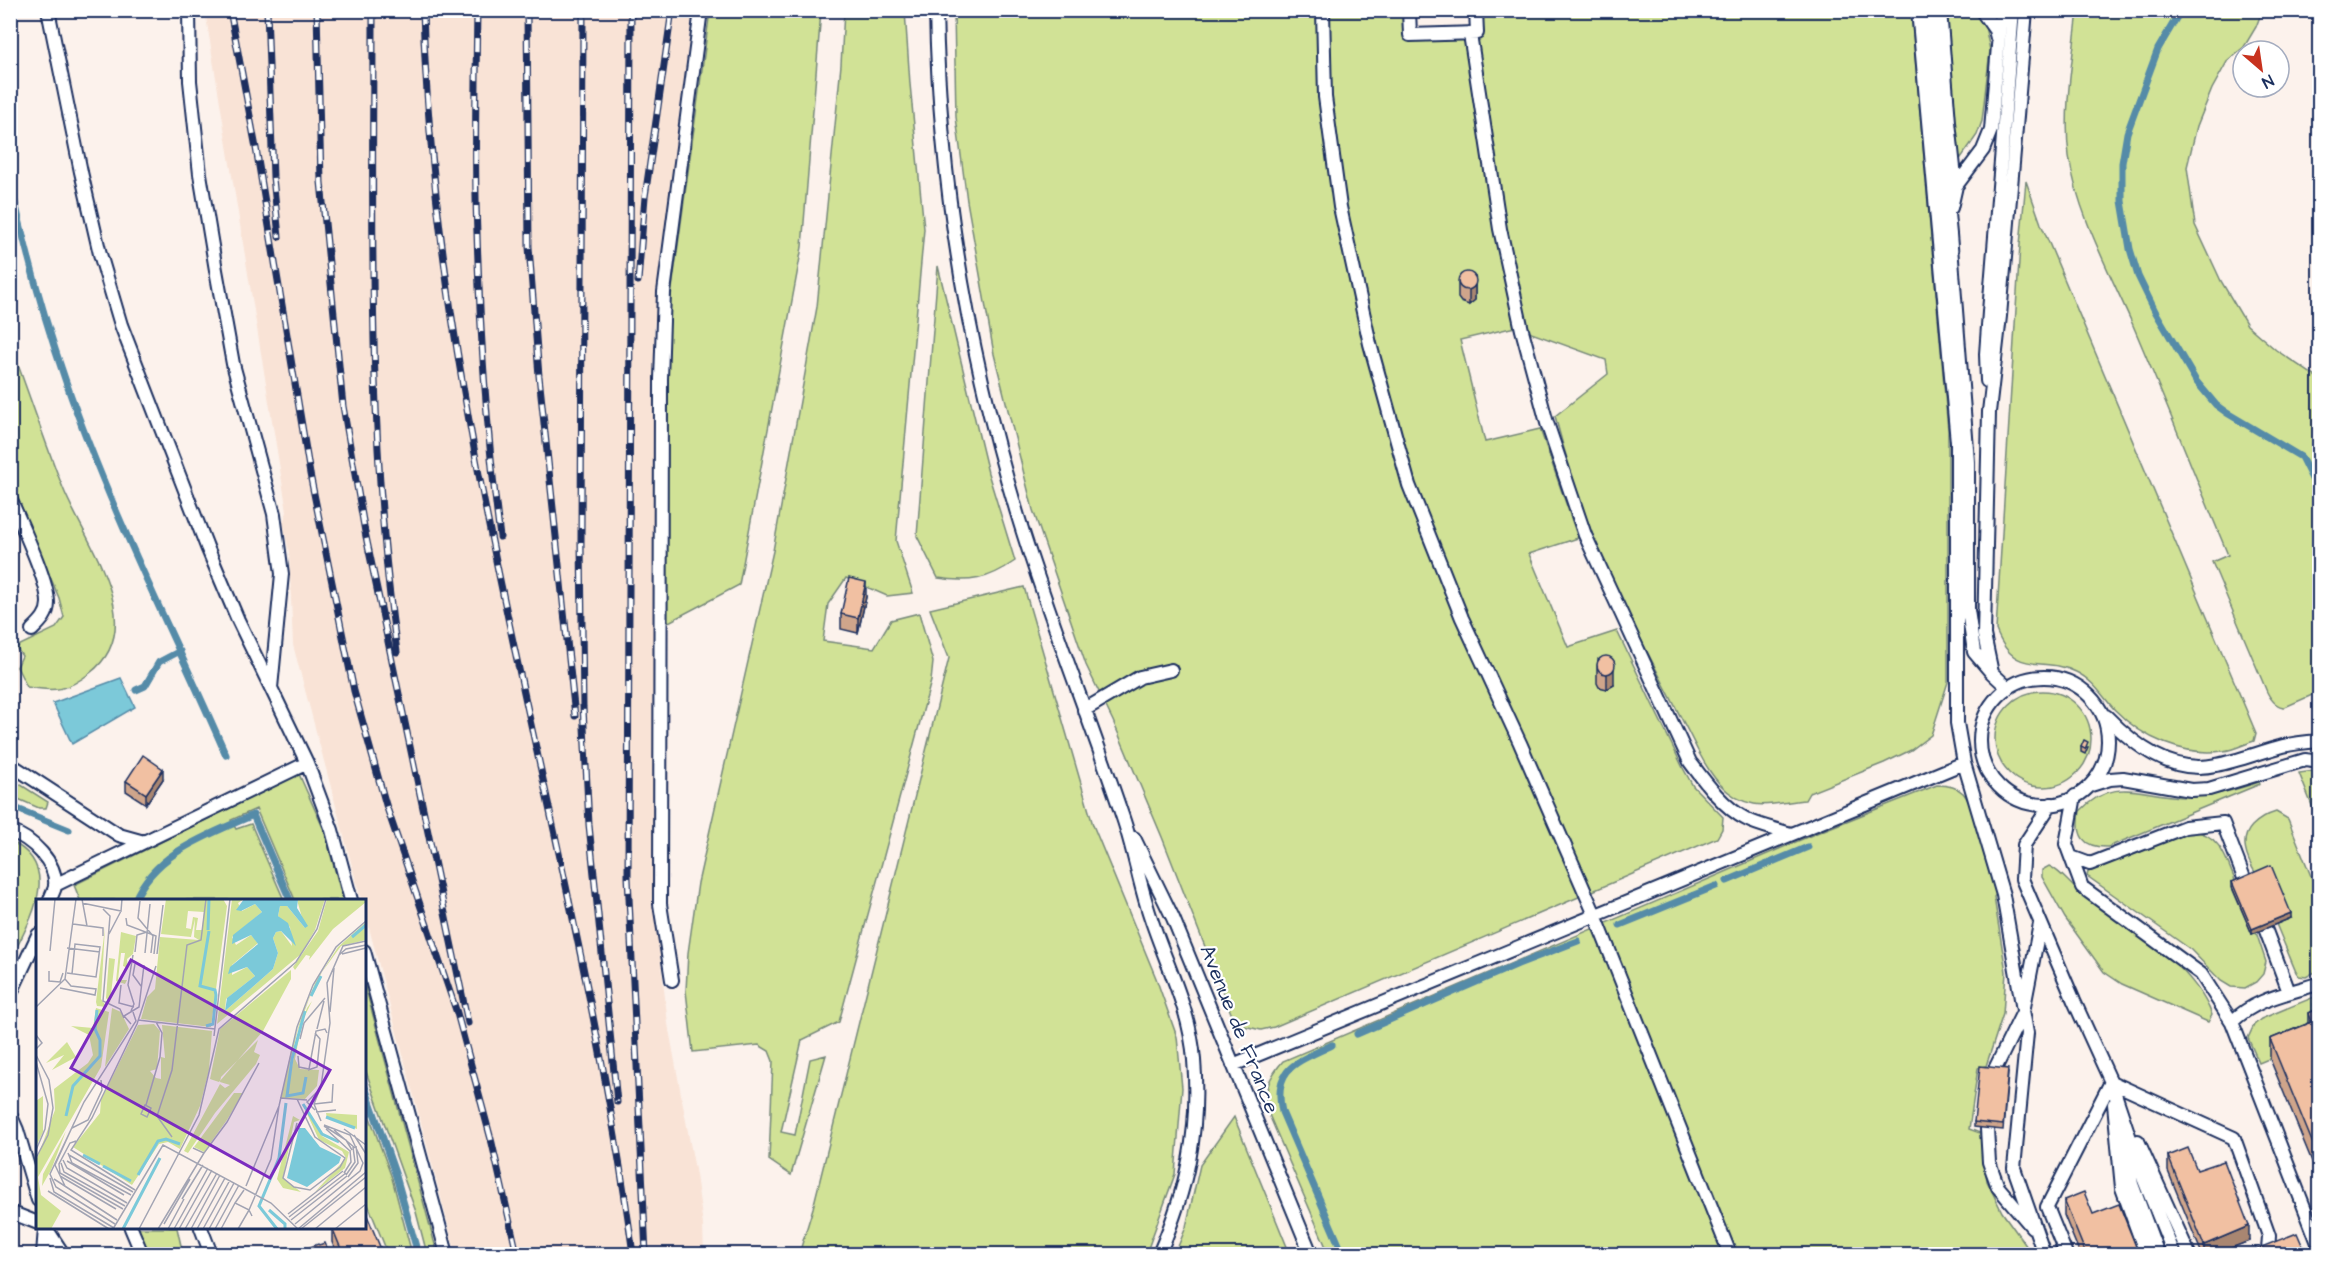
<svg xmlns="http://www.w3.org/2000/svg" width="2330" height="1265" font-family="'Architects Daughter',sans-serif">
<rect width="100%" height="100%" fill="#fcf2ec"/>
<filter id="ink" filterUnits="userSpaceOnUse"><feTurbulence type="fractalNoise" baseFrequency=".0167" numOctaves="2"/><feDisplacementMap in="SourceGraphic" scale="12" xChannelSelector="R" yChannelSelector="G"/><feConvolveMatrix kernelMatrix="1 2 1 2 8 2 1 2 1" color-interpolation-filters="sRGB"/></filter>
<g filter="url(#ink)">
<path fill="#f9e3d6" d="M205,11H694L654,327L653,894L668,1024L696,1175L703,1225L704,1254H456L365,913L364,900H361L293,645L289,552L283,522L287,512Z"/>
<path fill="#d1e296" stroke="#76887a" stroke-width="1.5" d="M1476,10L1911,11L1948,430V682L1931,735L1911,750L1884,763L1809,793L1805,800C1789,801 1769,807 1754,804C1726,799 1710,774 1698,751C1665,685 1628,619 1599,551C1581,507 1567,462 1555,416L1608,374L1606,360L1515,327L1460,340L1485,442L1540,429L1578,538L1529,554L1568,647L1617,631L1683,768L1693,786L1723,817L1722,829L1717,838L1274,1027L1261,1030L1244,1026L1237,1022L1231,1013L1162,837L1113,721L1086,665L1033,510L994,354L967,201L956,117L954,11H1409L1410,35L1477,33Z
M710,11H821L802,247L739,585L665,624L669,311Z
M844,11H905L910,84L924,229L896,541L913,593L887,596L846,578L828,604L823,641L874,648L891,620L919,613L933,662L931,681L839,1022L802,1040L781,1132L795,1135L810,1059L826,1055L791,1175L769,1160L773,1061L769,1051L759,1045L693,1052L686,991L688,953L698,883L773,551L817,307L841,65Z
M1946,11H1973L1985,26L1990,50L1982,121L1977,135L1961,158L1957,153Z
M2078,11H2262L2256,27L2244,47L2228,60L2212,89L2197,126L2187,167L2195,225L2221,281L2247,325L2276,350L2319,379V692L2285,707C2276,707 2271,700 2267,692L2212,562L2228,555C2196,478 2165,400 2132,323C2109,271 2077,212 2069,156C2063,109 2073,58 2078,11Z
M2026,181L2041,224L2256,733L2254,741C2244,744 2234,750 2223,751C2184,756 2143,739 2115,710C2103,697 2093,680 2076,672C2044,655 2015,679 1996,630L2020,245Z
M938,266L988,473L1015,561C988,580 969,583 938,578L917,536Z
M10,343C28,391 44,440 63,488C84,541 152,625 90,673C67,691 55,692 27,687L17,667L22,656L16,647L56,628L64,617L59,598L11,482Z
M1024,587L1093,825L1156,978L1177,1037L1182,1088L1175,1174L1146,1254H799L813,1208L949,658L930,609Z
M1995 739a48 48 0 1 1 96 0a48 48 0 1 1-96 0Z
M2314,771L2319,772V823L2299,773Z
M299,774L324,830L343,900H295L256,809L231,820L236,829L251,824L284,900H80L74,885Z
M10,778L48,802L46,808H39L11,796Z
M2259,782L2260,784L2108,847C2082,848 2076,835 2080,811C2116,774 2142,797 2186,797C2210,797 2236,790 2259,782Z
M1937,785C1946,785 1956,786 1963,793C1974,804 1991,874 1997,893L1994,897L2006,972L2003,1014L1986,1066L1978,1068L1969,1129L1980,1133L1987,1181L2002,1212L2032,1254H1329L1267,1110C1263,1090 1270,1076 1283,1061L1819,832Z
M2276,812L2288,819L2319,896V970L2306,977L2299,976L2296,972L2276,924L2291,917C2275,898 2227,852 2252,826C2259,819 2266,815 2276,812Z
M2192,831C2221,833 2227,862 2237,885L2232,888L2252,934L2256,932L2266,962L2263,974L2256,982L2245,988L2231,987L2221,981L2190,949L2087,876L2088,872Z
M10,841C63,866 31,918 13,955L10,952Z
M2049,866C2061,871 2071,886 2081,893C2125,927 2192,961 2212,1015L2208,1022L2122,984L2104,972L2065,918L2042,877V870Z
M364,982L434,1241L438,1254H427L416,1212L365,1069Z
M2319,995V1022L2312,1041L2259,1063L2248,1038L2254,1025L2261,1019Z
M364,1101L392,1178L412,1254H388L365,1197Z
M1234,1117L1290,1254H1175L1186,1227L1200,1165Z
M138,1228H177L183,1254H149Z"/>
<path fill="#7bc9d9" stroke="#558ba8" stroke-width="1.5" d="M121,678L135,707L72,744L53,703Z"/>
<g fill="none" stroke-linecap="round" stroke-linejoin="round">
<path stroke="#558ba8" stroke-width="7" d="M2181,10L2158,49L2127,133L2122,163V201L2130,249L2138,276L2155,311L2196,381L2216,405L2227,413L2301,457L2320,495
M10,180C25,248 43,316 66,382C110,510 172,631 226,755
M136,690L145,686L159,662L180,651
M10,806L69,830
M1727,881L1808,847
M135,900C155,852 209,835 253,815L290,900
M1620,925L1716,886
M1357,1034L1518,964L1578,941
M1332,1045C1298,1062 1272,1067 1282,1112L1343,1254
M364,1084L396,1176L418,1254"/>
<defs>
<path id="service" d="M48,10L81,172L100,254L121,325L207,547L238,620L271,688L282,574L274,514L233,364L216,270L200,174L190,81L189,10
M936,10C939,180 968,351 1017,513C1048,616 1089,716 1123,818C1133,847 1138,877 1147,906C1162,957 1190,1005 1194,1060C1200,1131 1187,1189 1159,1254
M1323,10L1325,97L1340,207L1370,344L1409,485L1462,618L1520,743L1595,915L1730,1254
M1409,10L1410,35L1477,33L1476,10
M1918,10L1957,442V723L1964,763L2003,895L2027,1033L2014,1168L2044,1254
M1928,10L1950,234L1968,462V610L1974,652L1991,672
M1940,10L1949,122L1956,186
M1981,10L1995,30L1997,38
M1470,34L1500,229L1522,330L1547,423L1585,535L1690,762C1705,782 1723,807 1746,819C1759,826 1776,829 1791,834
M1951,208L1956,186L1983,150L1991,130L2001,10
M1987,381L1986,354L1989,312L2013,10
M10,498C20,522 48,580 48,603C48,615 40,622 32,630
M1980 741a64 64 0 1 1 128 0a64 64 0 1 1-128 0Z
M2006,686L1992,673L1984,635L1989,412L2000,316L2026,10
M271,688L307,763L332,830L351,900
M1084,710L1140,677L1171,670
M2106,716C2134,745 2172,775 2216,765C2238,761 2260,752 2283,746C2295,743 2307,742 2320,741
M10,764L119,835L144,842
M2091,785L2110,779L2123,778L2191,790L2209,789L2305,760L2320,762
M2075,796L2066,844L2082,887L2201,974L2232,1022L2320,1248
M2051,804L2024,845L2022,879L2074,1001L2111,1082L2144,1180L2174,1254
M10,831C31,838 58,863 55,887C54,891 51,896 50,900
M1134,838L1173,918L1311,1254
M2071,857L2090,864L2185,827L2223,823L2249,891
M55,885L307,763
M2260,915L2289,992
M364,951L447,1254
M672,980L660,904L661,379L664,292L701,10
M10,995L38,935
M2232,1022C2256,998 2288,994 2320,983
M1233,1065L1964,763
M1993,1073L2023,1012L2040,924
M2111,1082L2234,1138L2269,1236L2268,1250
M2114,1104L2122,1188L2146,1254
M10,1114L17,1130L38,1200
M1987,1129L1989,1162L1998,1187L2032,1227
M2122,1136L2132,1184L2158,1254
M2138,1141L2189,1254
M10,1212L38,1223
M46,1228L63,1254
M131,1228L142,1254
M201,1228L211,1254
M43,1254L45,1228
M2066,1254L2047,1207L2111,1082"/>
</defs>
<use href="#service" stroke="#1b2f5e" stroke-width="16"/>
<use href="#service" stroke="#fff" stroke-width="12"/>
<defs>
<path id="rail" d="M230,10L256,148L310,474L354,691L386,805L457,1013L492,1143L517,1254
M267,10L273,177L279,237
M317,10L321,182L343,406L365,532L468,1023
M373,10C373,225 367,439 397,652
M423,10C435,433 577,838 633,1254
M477,10C476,85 474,159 477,233C480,335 487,436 500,537
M527,10L529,247L539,376L575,716
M583,10L581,543L583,707L589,825L617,1102
M631,10L628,877L646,1254
M638,281L645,197L672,10"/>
</defs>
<use href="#rail" stroke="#1b2f5e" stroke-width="7"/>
<use href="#rail" stroke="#fff" stroke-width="4.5" stroke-dasharray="14" stroke-linecap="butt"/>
</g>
<path fill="#cfa58b" stroke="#1b2f5e" stroke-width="1.5" d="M1475,277V300L1469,305L1461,302L1458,298V283Z
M866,597L858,633L841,629V614Z
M1598,660L1614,685L1607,689L1599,687L1597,683V668Z
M2081,747H2088L2085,754L2081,752Z
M163,779L146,804L126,791V781Z
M2232,882L2291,918L2252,934L2232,887Z
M2319,1002L2313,1164L2270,1059V1039L2309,1023V1013L2315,1010L2314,1004Z
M2008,1074L2003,1130L1974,1127V1122Z
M2168,1156L2249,1241L2216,1254H2202L2168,1171Z
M2064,1200L2093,1214L2139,1254H2080L2064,1215Z
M332,1227L383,1254H337L332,1242Z"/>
<path fill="#a98671" stroke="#1b2f5e" stroke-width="1.5" d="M1475,285V300L1469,305V290Z
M866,582V597L858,633V618Z
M1614,661V685L1607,689V674Z
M163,769V779L146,804V794Z
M2291,913V918L2252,934V929Z
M2319,1141V1161L2313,1164V1144Z
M2249,1226V1241L2216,1254H2204V1245Z"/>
<path fill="#f1c0a2" stroke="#1b2f5e" stroke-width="1.5" d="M1458 281a9 9 0 1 1 18 0a9 9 0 1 1-18 0Z
M849,578L866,582L858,618L841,614Z
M1597 665a9 9 0 1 1 18 0a9 9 0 1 1-18 0Z
M2084,740L2088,742L2085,749L2081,747Z
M143,755L163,769L146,794L126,781Z
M2271,865L2291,913L2252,929L2232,882Z
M2319,1002V1008L2317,1010L2314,1004Z
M2319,1008V1141L2313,1144L2270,1039L2312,1022L2309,1013Z
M1980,1066L2008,1069L2003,1125L1974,1122Z
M2188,1148L2197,1170L2224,1161L2249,1226L2204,1245L2168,1156Z
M2084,1192L2093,1214L2119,1204L2139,1254H2086L2064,1200Z
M366,1213L383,1254H343L332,1227H364V1214Z
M2297,1233L2306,1254H2244Z
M325,1243L329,1252L322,1254H292L318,1244L319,1245Z"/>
</g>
<g text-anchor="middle" stroke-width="4.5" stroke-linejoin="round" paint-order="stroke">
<g font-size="21" fill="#1b2f5e" stroke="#fff">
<text transform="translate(1240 1029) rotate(68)" y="7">Avenue de France</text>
</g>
</g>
<g transform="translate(36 899)">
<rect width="330" height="330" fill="#fcf2ec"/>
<path d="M130,0H187L191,7L175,128L105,120L111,98L119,90L124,38L163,41L158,38L159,20L155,38L125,35ZM152,12L168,13L166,31H160L162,19L157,18L155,30L150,29ZM196,0H208L202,4L206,12L219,5L226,13L196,38L200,46L215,36L222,44L196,66V76L211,68L219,77L190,100L189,112L237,70L242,54L237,39L240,33L245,32L256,47L254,28L242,17L244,7H251L269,29L261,1L289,0L279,31L265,55L181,125ZM291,0H330V3L297,30L273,61L274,57L270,56L259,71L257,68L282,32ZM330,23V41L305,47L286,73L273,100L261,134L254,165L251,198L261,138L271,109L276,102L266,123L259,160L264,170L283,171L281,187L269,200L245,199L255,152L266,116L280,82L302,48ZM69,28L65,100L71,108L61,107L60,103ZM85,33L100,37L97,55L91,60L92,69L87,67L89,54H85L82,81H91L89,85L80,82ZM73,59L79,60L74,104L70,99ZM255,71V80L227,132L183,183L174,180L184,130ZM60,109L73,113L65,168L2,278L5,296L25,312L15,330H0V262L19,211L18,190L52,164L57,156L53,136L35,127L57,129ZM76,109L85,113L93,130L69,168ZM118,125L124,132L121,170L114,172L120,179L125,180V158L129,159L126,126L176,132L173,171L164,207L144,250L132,243L123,245L96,286L37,248L64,214L65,201L102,126ZM222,141L218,153L224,156L220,165L179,214L152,254L148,252L184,185L189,189L194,186L184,183L185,178ZM31,143L40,158L16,171L28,156L10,164ZM198,194H207L191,221L168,253L158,248ZM7,197V233L0,248V202ZM268,208L286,237L313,253L309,269L279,293L310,259L306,252L283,241ZM290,214L321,216V230L291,219ZM257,217L264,221L258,223L247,279L265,293L247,289L241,280ZM30,232L15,271L6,287L7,275Z" fill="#d1e296" fill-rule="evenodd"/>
<path d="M208,0H262L261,9L272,27L269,29L251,7H244L242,17L252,24L260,47L245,32L240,33L237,39L242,54L237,70L189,112L191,99L219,77L211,68L192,75L194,68L222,45L215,36L196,45L197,36L226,13L219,5L205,12L200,11ZM263,229H269L284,248L305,258L303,264L271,288L251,279Z" fill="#7bc9d9"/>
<path fill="none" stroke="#7bc9d9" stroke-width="3" d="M172,31L173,0M316,38L330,26M275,97L285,77M269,112L256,160L251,197L267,194L270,178M170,127L177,125L180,96L179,91L164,87L173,32M267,205L286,235L303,243M30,217L37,187L64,157V141L59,130L61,111M290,218L319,229M47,256L64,265M67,267L95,282M102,276L122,242L130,240L144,245M233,311L249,325V330M87,330L124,259M241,330L223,307L243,259L250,204"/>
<path fill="none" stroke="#a2a4b3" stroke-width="1.5" d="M46,0L51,27M104,2L102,19L117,37L115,54M46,4L85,12L86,0M67,10L74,17L67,102L84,110L88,119M90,19L91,26L120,37L118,55M37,25L67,29V37M73,35L85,12M31,49L64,53M14,52L19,0M99,53L101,36L111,33M109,54L114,5M121,55L127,6M306,55L330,49M303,56L310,50L330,46M99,65L97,76L105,87M13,72V82L24,83L27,74M31,74L60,78L64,48L39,45L36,75M85,86L83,104L98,108M24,89L59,96L60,90L35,87L29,80M0,108L29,80L40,0M95,112L98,105L92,86L97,56M294,113L298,69M102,121L179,130M95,125L88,117L103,108L108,66M281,130L288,102M0,136L6,144L0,150M178,137L194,0M264,140L268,124L289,99M0,156L13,181L17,209L12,236L0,259M262,157L263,168L273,170L280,132L289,130L291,134M0,163L12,205L9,230L0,251M272,171L281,168L284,140L279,134M244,199L271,201M278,205L296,203L297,185M109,206L115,209L111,218L105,215ZM110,206L124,158L126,134L120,123M243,207L261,128L277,86L300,48L330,22M279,211L271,203L281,193M280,213L300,211M285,222L278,205L285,187L294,124L291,84L307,47L330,42M261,224L247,279L258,288L274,291L304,268L309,259L279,238L261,200M288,227L310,241L316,251M36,229L52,221L66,191L65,181M290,230L314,252M308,230L330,246M298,231L319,249M318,236L330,255M136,238L121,217L136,171L151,46L165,41L170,0M40,242L34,244L23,265L24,274L87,310M32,254L36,264L95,296M168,254L191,223L223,164M33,256L97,293M27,261L31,269L91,304M31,262L88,296M25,264L28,273L89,307M308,274L315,263L314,251M310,276L319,263L317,248M24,277L80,310M312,278L322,264L320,247M14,279L18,293L78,329M18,280L81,321M29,287L19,266L38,224M99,291L35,251L56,219L101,125L120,67M208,291L199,304L213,311L235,260L243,207L210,287M12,292L73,330M146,300L167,266M252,315L307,272M253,318L310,274M255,321L311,277M79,325L20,288L14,275L48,203L100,122L97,113M128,325L154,280M259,325L324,272L327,264L314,236L288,226M77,330L127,246L235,304L262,330L330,273M103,330L163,216L183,130L260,63L281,30L290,0M122,330L168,254L157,249M132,330L148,300M138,330L172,269M143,330L176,271M149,330L181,274M155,330L184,276M161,330L189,279M167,330L194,281M173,330L198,284M179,330L203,286M185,330L199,304M202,330L213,311L216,317M265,330L330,278M279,330L330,288M299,330L330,305"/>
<path fill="#7b2cbf" fill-opacity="0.15" stroke="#7b2cbf" stroke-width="3" d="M95,61L294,171L234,279L35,169Z"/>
<rect width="330" height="330" fill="none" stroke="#1b2f5e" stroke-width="3"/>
</g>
<rect width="2330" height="1265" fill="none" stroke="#fff" stroke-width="36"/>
<rect x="18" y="18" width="2294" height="1229" fill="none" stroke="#1b2f5e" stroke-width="2" filter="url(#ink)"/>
<g transform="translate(2261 69) rotate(151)"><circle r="28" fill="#ffffff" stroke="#a4acbf" stroke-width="1.5"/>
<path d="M0-4.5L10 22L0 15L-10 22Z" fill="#c8321e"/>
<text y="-9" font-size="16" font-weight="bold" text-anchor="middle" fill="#1b2f5e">N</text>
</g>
</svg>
